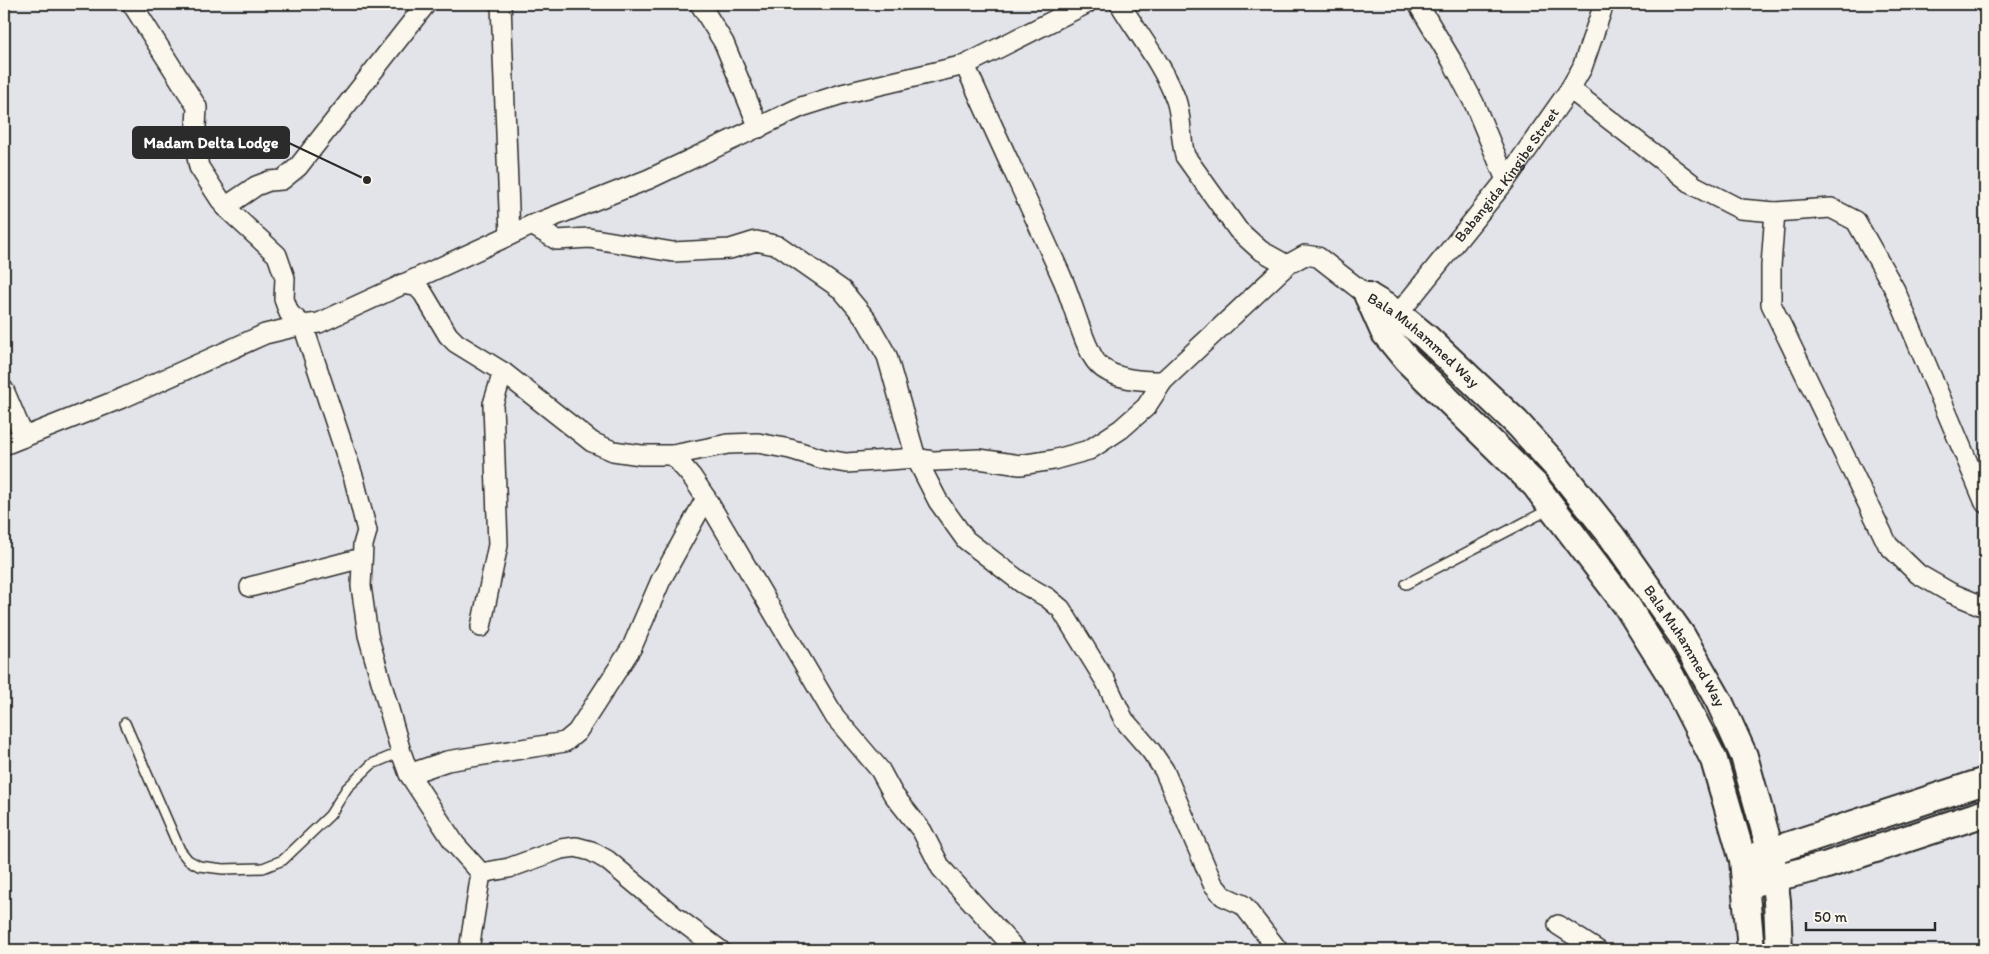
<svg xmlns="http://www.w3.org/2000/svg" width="1989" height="954" font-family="Itim,sans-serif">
<rect width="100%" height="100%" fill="#e2e4ea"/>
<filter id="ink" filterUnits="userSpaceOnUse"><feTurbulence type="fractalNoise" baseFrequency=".02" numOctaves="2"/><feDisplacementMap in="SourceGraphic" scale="10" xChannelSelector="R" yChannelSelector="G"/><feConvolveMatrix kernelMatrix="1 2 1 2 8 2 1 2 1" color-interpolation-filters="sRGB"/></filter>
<g filter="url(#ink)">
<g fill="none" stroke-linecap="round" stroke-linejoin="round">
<defs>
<path id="lane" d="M1406,584L1550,509
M125,723L180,850L188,860L199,866L223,869L263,868L283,860L330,815L347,788L372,764L401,752"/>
<g id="street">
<path d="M132,4L197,107L195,147L199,167L225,207L277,255L285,278L284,299L289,313L303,325L319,323L532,225L649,179L801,107L842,94L965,65L1086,4"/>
<path d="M501,4L510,235"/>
<path d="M700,4L724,43L759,128"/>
<path d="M1120,4C1138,34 1164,66 1176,100C1182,118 1180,137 1185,156L1238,230L1260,250L1287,265"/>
<path d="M1418,4L1452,61L1474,103L1506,180"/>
<path d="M965,65C997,137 1031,208 1063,280C1072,300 1085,351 1098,364C1113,380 1142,381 1163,381"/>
<path d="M1570,89L1695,186L1740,209L1775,212L1831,208L1856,221L1895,290L1985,503"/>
<path d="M225,207L256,186L269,181L282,180L298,167L426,4"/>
<path d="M1775,212L1771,266V304L1888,545L1918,574L1951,593L1985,607"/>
<path d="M532,225L557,240L589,238L673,252L730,249L756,241L779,246L842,290L866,319L887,356L916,458L938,501L966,540L1022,583L1048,598L1061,609L1106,682L1124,720L1151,751L1164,770L1213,884L1223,896L1243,905L1278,950"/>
<path d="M402,284L416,286L423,293L448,335L456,343L503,372L592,442L613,451L641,455H673L728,444L758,443L790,449L823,459L846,463L916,458L934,461L979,459L1020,465L1053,460L1089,450L1121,429L1146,407L1163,381L1287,265L1305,255L1318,257L1368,296"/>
<path id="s1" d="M1391,323L1506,180L1570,89L1582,68L1604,4"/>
<path d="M4,390L24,437"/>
<path d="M4,445L125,397L265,334L303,325L354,479L367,531L363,545L361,586L368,635L401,752L409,774L455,844L481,873"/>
<path d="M673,455L692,477L706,498L835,717L880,770L893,794L922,831L941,868L1016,950"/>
<path d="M250,587L362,558"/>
<path d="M481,627L498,545L493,404L503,372"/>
<path d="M409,774L447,761L565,742L577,732L632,647L661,580L706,498"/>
<path d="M481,873L509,868L561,849L576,847L591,851L607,860L673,915L720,950"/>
<path d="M1558,925L1597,950"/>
<path d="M469,950L481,873"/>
</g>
<g id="secondary">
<path id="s2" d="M1368,296L1398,314L1426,337L1517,423L1557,467L1611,535L1682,636L1719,701L1744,756L1771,853L1777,901L1779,950"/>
<path d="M1368,296L1384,332L1407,360L1535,485L1627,606L1671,676L1714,760L1743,860L1751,950"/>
<path d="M1753,857L1985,781"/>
<path d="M1757,882L1824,866L1985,813"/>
</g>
</defs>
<use href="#lane" stroke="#2b2b2b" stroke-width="12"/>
<use href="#street" stroke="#2b2b2b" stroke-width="22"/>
<use href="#secondary" stroke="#2b2b2b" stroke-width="30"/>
<use href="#lane" stroke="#fbf7ec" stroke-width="9"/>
<use href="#street" stroke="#fbf7ec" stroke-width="19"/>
<use href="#secondary" stroke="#fbf7ec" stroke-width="26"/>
</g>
</g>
<g text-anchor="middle" stroke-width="4.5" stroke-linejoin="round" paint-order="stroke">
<g font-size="15" fill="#2b2b2b" stroke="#fbf7ec">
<text dy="5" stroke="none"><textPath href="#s1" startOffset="188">Babangida Kingibe Street</textPath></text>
<text dy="5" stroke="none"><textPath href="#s2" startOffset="71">Bala Muhammed Way</textPath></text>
<text dy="5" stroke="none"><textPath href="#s2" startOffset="476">Bala Muhammed Way</textPath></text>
</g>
</g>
<path fill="none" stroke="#2b2b2b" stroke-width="2" d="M367 180L289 143"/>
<circle fill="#2b2b2b" stroke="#fbf7ec" stroke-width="2" cx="367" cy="180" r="5"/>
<rect fill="#2b2b2b" stroke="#2b2b2b" stroke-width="2" x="133" y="127" width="156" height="31" rx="5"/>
<g font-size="16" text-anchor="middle" font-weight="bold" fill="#fff">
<text x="211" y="148">Madam Delta Lodge</text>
</g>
<rect width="1989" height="954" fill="none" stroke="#fbf7ec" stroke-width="20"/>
<rect x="10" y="10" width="1969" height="934" fill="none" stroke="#2b2b2b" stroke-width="2" filter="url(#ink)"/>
<path d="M1806 922v8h129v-8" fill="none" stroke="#2b2b2b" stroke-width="2.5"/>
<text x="1814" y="922" font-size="15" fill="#2b2b2b" stroke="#fbf7ec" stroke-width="4" paint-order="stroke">50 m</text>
</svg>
